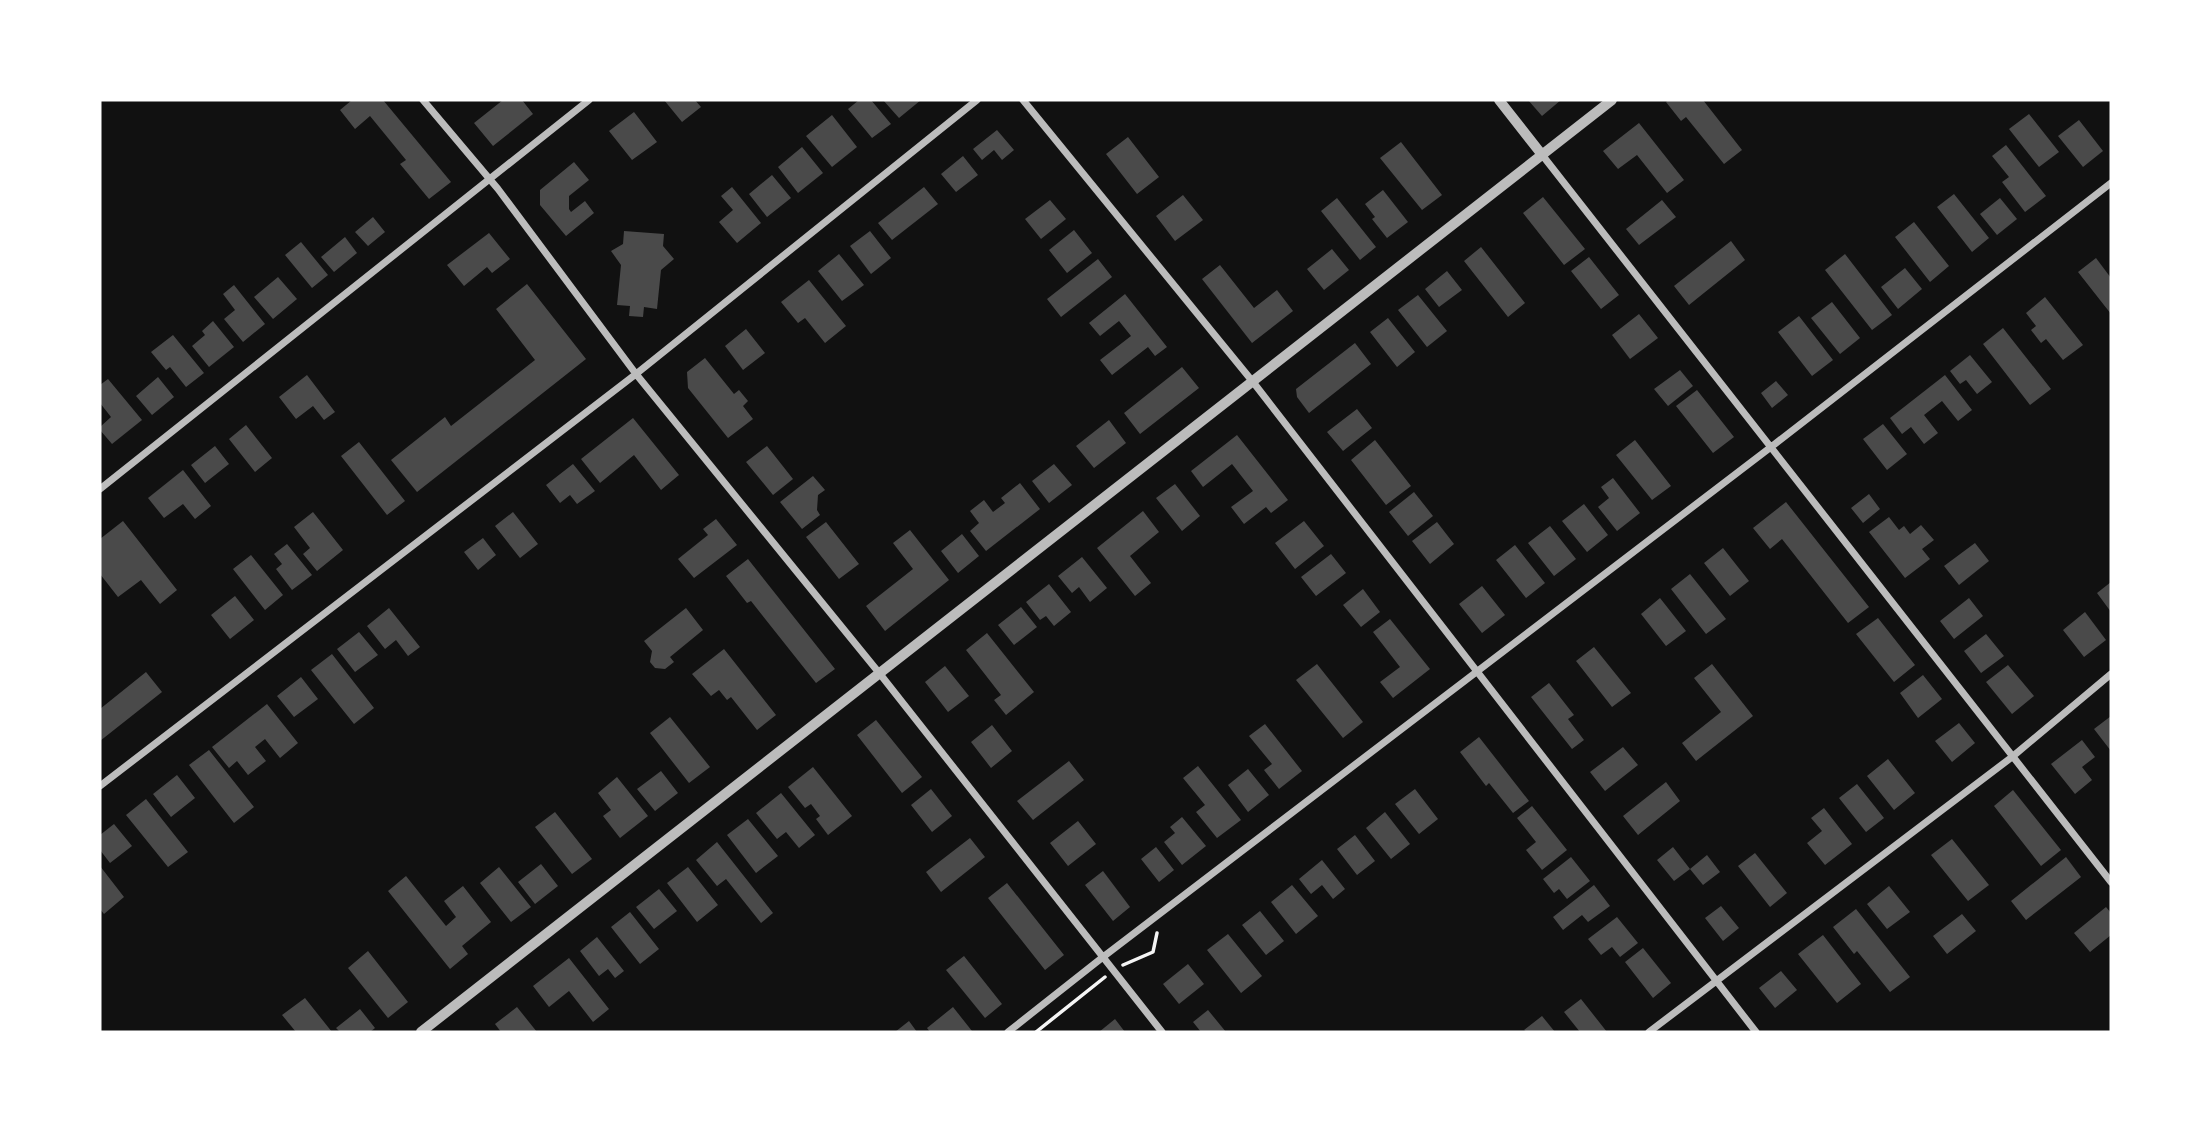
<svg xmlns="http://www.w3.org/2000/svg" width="2211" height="1132" font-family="'Source Sans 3',sans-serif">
<rect width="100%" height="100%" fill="#111"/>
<path fill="#4a4a4a" d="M352,100H383L451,182L429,199L400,164L406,160L370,116L355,129L340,110Z
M503,100H522L533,114L493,146L474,123Z
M664,100H695L701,107L682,122Z
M859,100H871L891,124L872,138L848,109Z
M883,100H921L899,118Z
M1528,100H1561L1542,116Z
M1668,100H1703L1742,150L1724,164L1686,117L1681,121L1666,102Z
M634,112L657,142L632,160L609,131Z
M2029,114L2059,152L2039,167L2009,129Z
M832,115L857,147L832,167L806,136Z
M2079,120L2103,151L2083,167L2058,136Z
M1639,123L1684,180L1667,193L1637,155L1618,169L1603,151Z
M997,130L1014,150L1002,160L994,150L982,160L973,149Z
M1128,137L1159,177L1137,194L1106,154Z
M1401,142L1442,195L1422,210L1380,158Z
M2006,145L2046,196L2025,212L2002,182L2009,177L1992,156Z
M802,147L823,173L798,193L778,167Z
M963,156L978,175L956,192L941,174Z
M574,162L589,180L569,196V209L571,212L585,201L594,213L566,236L540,205V190Z
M772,175L791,198L767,217L749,194Z
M732,187L761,223L737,243L719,222L733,210L721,196Z
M924,187L938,204L892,240L878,223Z
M1383,190L1408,222L1387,238L1372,219L1375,217L1365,204Z
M1954,194L1989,238L1972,252L1937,207Z
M1183,195L1203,220L1175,241L1156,216Z
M1543,197L1585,249L1564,265L1523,213Z
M1337,198L1376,247L1360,260L1321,211Z
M2000,198L2017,219L1997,235L1980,214Z
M1050,200L1066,219L1041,239L1025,219Z
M1662,200L1676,217L1639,245L1626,229Z
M373,217L385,232L368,246L355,232Z
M1914,222L1949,266L1930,282L1895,237Z
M1074,230L1092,253L1067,273L1049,250Z
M624,231L664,234L663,246L674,259L661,270L657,309L644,307L643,317L629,316L630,306L617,305L621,265L611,251L623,244Z
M870,231L891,258L871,274L850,246Z
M489,233L510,259L492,273L487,267L464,286L447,265Z
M345,237L357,253L334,272L321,257Z
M1731,241L1745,260L1689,305L1674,286Z
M301,242L328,275L312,288L285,255Z
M1481,247L1525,303L1508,317L1464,261Z
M1332,249L1349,270L1324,290L1307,269Z
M839,254L864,285L842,301L818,271Z
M1845,254L1892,315L1872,330L1825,270Z
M1589,257L1619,295L1601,309L1571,271Z
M2096,258L2111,278V314L2078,272Z
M1098,259L1112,277L1061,317L1047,299Z
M1220,265L1254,308L1277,290L1293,311L1252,343L1202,279Z
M1905,268L1922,289L1898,309L1881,287Z
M1447,271L1462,290L1439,307L1425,289Z
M278,277L297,299L273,319L254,297Z
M809,280L846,326L825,343L805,318L798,323L781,302Z
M527,284L586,359L417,492L391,460L445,417L451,426L535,360L496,309Z
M234,285L265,324L243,342L224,319L235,310L223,294Z
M1125,294L1167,347L1155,356L1148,347L1112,375L1100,360L1131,336L1119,321L1100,336L1089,323Z
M1418,295L1447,331L1427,347L1398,310Z
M2045,297L2083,345L2063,360L2046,339L2041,343L2031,330L2036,326L2026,313Z
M1832,302L1860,338L1840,354L1811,318Z
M1639,314L1658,338L1630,359L1612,335Z
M1799,316L1833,360L1812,376L1778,332Z
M1388,318L1415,352L1397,367L1370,332Z
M213,321L234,347L209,367L192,346L205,335L202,331Z
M2003,328L2051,389L2030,405L1983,344Z
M746,329L765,353L743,370L725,346Z
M173,335L204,373L186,387L170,367L166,370L151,352Z
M1355,343L1371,364L1309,413L1297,397L1296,389Z
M1970,355L1992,382L1977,394L1966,380L1960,384L1950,371Z
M705,358L734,394L739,390L748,401L743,406L753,419L728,438L688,388L687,372Z
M1182,367L1199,388L1140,434L1124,413Z
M1680,370L1693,386L1668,406L1654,389Z
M307,375L335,412L324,420L313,406L296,419L279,397Z
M1945,375L1972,410L1958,421L1942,401L1924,415L1938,433L1924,444L1911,427L1902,434L1890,418Z
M158,377L174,397L152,415L136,396Z
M108,379L142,420L112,444L100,430V427L111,417L100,403V385Z
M1776,381L1788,395L1772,408L1761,393Z
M1697,390L1734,437L1713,453L1676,406Z
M1357,409L1372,428L1343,451L1327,432Z
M633,418L679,475L661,490L634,455L600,483L581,459Z
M1109,420L1126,443L1094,468L1076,446Z
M1883,424L1907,454L1887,470L1863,439Z
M246,425L272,458L255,472L229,439Z
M1237,435L1288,500L1271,513L1266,507L1244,524L1231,507L1253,491L1232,464L1203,487L1191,471Z
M1375,440L1411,486L1386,505L1351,460Z
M1635,440L1671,486L1652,500L1616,455Z
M359,442L405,501L387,515L341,456Z
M215,446L229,464L205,483L191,465Z
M767,446L793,479L773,495L746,462Z
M573,464L595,491L577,504L570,495L560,503L546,485Z
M1054,464L1072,485L1049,503L1032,481Z
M183,470L211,506L195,519L183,504L164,518L148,498Z
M813,476L825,490L818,495L817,510L820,515L802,529L780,502Z
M1613,478L1640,513L1617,531L1598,507L1609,498L1601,487Z
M1020,483L1040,509L986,551L970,531L979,523L970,511L984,500L993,512L1005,503L1001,498Z
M1175,484L1200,516L1182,531L1156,498Z
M1414,492L1433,516L1408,536L1389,512Z
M1869,494L1880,509L1863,523L1851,508Z
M1786,502L1869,607L1848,623L1782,539L1770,549L1753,528Z
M1584,504L1608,535L1587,552L1562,521Z
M1143,511L1159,532L1130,556L1151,583L1135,596L1097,548Z
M313,512L343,550L317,571L303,554L310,548L294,527Z
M513,512L538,544L520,558L495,526Z
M1889,517L1899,530L1904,526L1910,534L1921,525L1934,540L1922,549L1930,559L1905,578L1869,532Z
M716,519L737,545L694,578L678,559L708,535L703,529Z
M123,521L177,590L160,604L141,580L118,597L100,574V539Z
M1304,521L1324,546L1295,569L1275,543Z
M826,522L859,564L839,579L806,537Z
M1437,522L1454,544L1430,564L1412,541Z
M1550,526L1576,559L1554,576L1528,543Z
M910,530L949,580L885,631L866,606L913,569L893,543Z
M962,534L979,556L958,573L941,551Z
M483,538L496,555L478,570L464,552Z
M1975,543L1989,561L1959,585L1944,566Z
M287,544L312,575L292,590L276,569L282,564L274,554Z
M1515,545L1545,583L1526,598L1496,560Z
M1723,548L1749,581L1730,596L1704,563Z
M1331,554L1346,573L1316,596L1301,577Z
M251,555L283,595L265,610L233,569Z
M1082,557L1107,588L1090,602L1079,587L1072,593L1058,576Z
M748,559L835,669L816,683L751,601L747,603L726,576Z
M1690,574L1726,619L1706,634L1671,589Z
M2111,582V612L2097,593Z
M1049,584L1071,612L1054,626L1046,616L1040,620L1026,602Z
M1482,586L1505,615L1482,633L1459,604Z
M1363,589L1380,612L1361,627L1343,605Z
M235,596L254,620L230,639L211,615Z
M1660,598L1686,631L1666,646L1641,614Z
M1969,598L1983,616L1954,639L1940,621Z
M1021,607L1037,627L1014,645L998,625Z
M389,608L420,647L408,656L396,640L385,649L367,626Z
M686,608L703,630L670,657L674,662L665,669L655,668L650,662L652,651L644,641Z
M2085,612L2106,640L2084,657L2063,630Z
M1878,618L1915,665L1894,682L1856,634Z
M1390,619L1430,669L1393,698L1380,682L1400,667L1373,632Z
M359,632L378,655L355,672L337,649Z
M987,633L1034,692L1006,715L994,700L1001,695L966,650Z
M1986,634L2004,656L1981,673L1964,651Z
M1594,647L1631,693L1612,707L1576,661Z
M724,649L776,715L757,730L731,697L727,700L719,690L711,696L692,674Z
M332,654L374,708L354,724L311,670Z
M1317,664L1363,722L1343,738L1296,680Z
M1712,664L1753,716L1696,761L1682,743L1721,712L1694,678Z
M2008,665L2034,696L2012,714L1986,682Z
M945,666L969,696L948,712L925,682Z
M146,672L162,692L100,741V709Z
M1923,675L1942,699L1918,718L1900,693Z
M301,677L318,699L294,717L277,696Z
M1549,683L1574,715L1568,719L1584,740L1572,749L1531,697Z
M267,704L298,743L280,758L265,739L255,747L266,761L248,775L237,761L229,768L212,747Z
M2111,716V751L2094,729Z
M670,717L710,767L689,783L650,733Z
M876,720L922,777L902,793L857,735Z
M1959,723L1975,743L1952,762L1935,741Z
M1265,724L1302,771L1279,789L1264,770L1272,764L1249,736Z
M992,725L1012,751L991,768L971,742Z
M1479,737L1529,801L1513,813L1489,783L1486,786L1460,752Z
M2082,740L2095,757L2082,767L2092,780L2075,794L2051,764Z
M1623,747L1638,765L1605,791L1590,772Z
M209,750L254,807L234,823L189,765Z
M1888,759L1915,793L1894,810L1867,776Z
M1069,761L1084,780L1033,820L1017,801Z
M1198,766L1241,820L1217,838L1196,812L1205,805L1183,778Z
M813,767L852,816L828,835L816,819L820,816L811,804L805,808L788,787Z
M1248,769L1269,795L1248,812L1228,785Z
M661,771L678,793L655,811L637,789Z
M177,775L195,798L171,817L153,794Z
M617,777L648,816L620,838L603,816L611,810L598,793Z
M1666,782L1680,801L1638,835L1623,816Z
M1857,784L1884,818L1866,832L1839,798Z
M931,789L952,816L932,832L911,805Z
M1415,789L1438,819L1419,834L1395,804Z
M2013,790L2061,850L2041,866L1994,806Z
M781,793L815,835L799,848L786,832L777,839L756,813Z
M146,799L188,852L168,867L126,815Z
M1532,806L1567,850L1542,870L1526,850L1536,842L1517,818Z
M1824,808L1852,844L1825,865L1807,843L1822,831L1811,818Z
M555,812L592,859L572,874L535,827Z
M1385,812L1410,844L1391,859L1366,828Z
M1182,817L1206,846L1182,865L1164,842L1175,833L1170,827Z
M748,819L778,856L756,873L727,835Z
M1078,821L1096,844L1068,866L1050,843Z
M114,824L132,846L110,863L100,850V835Z
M1355,835L1375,861L1357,875L1337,849Z
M970,838L985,857L941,892L926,872Z
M1952,839L1989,885L1968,901L1931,855Z
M717,842L773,913L761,923L726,879L717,886L696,860Z
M1156,847L1174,870L1159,882L1141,859Z
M1673,847L1690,869L1674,881L1657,860Z
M1755,853L1787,893L1770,907L1738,866Z
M1707,855L1720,872L1703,885L1690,869Z
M1571,857L1590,881L1567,899L1559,889L1554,893L1543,879Z
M2066,857L2081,877L2026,920L2011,901Z
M1322,860L1345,889L1333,899L1322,885L1311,894L1299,879Z
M541,864L558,886L535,904L518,882Z
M100,866L124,897L104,914L100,909Z
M499,867L531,907L511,922L480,883Z
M688,867L718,905L697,922L667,883Z
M1103,871L1130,907L1113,921L1085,885Z
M406,876L446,926L456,917L444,901L463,886L491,922L462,946L468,954L450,969L388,891Z
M1007,883L1064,955L1045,970L988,898Z
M1292,885L1318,916L1296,934L1271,902Z
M1594,885L1610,906L1588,922L1582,915L1563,930L1553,917Z
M1889,886L1910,912L1887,929L1867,904Z
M659,889L677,911L654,929L636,907Z
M1721,906L1739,928L1723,941L1705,918Z
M2106,907L2111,913V935L2090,952L2074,933Z
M1856,909L1910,977L1890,992L1857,951L1854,954L1833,927Z
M1260,911L1284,941L1266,955L1242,925Z
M630,912L659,949L640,964L611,927Z
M1962,914L1976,931L1947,954L1933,936Z
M1617,917L1638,943L1620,957L1612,947L1601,955L1588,939Z
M1228,934L1262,976L1241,993L1207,950Z
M1823,935L1861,984L1837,1003L1798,954Z
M597,937L624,971L615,978L608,969L599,976L580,951Z
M1643,948L1671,983L1653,998L1625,962Z
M368,951L408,1002L388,1018L348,968Z
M964,956L1002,1004L985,1018L946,970Z
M569,958L609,1009L593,1022L569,991L549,1007L533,986Z
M1188,964L1204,984L1179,1004L1163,984Z
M1781,971L1797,990L1775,1008L1759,988Z
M305,998L332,1032H296L282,1015Z
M1581,999L1607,1032H1580L1564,1012Z
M517,1007L537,1032H501L495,1024Z
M953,1007L972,1031L930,1032L927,1028Z
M360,1009L375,1028L370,1032H340L336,1028Z
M1208,1010L1226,1032H1201L1193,1022Z
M1542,1016L1555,1032H1527L1524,1030Z
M1115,1019L1125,1032H1099Z
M909,1021L917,1032H895Z"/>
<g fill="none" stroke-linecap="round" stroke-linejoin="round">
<path stroke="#f5f5f5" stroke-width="3.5" d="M1123,965L1153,952L1157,933
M1036,1032L1105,977"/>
<path stroke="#bcbcbc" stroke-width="7" d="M423,100L498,189L636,374L880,674L1162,1032
M1023,100L1253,382L1756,1032
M1543,156L2111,882
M100,489L589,100
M100,786L636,374L977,100
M1008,1032L1103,957L1771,447L2111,183
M1649,1032L2012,757L2111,674"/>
<path stroke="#bcbcbc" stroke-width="10" d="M1499,100L1543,156
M421,1032L1612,100"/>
</g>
<rect width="2211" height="1132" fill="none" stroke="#ffffff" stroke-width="203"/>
</svg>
